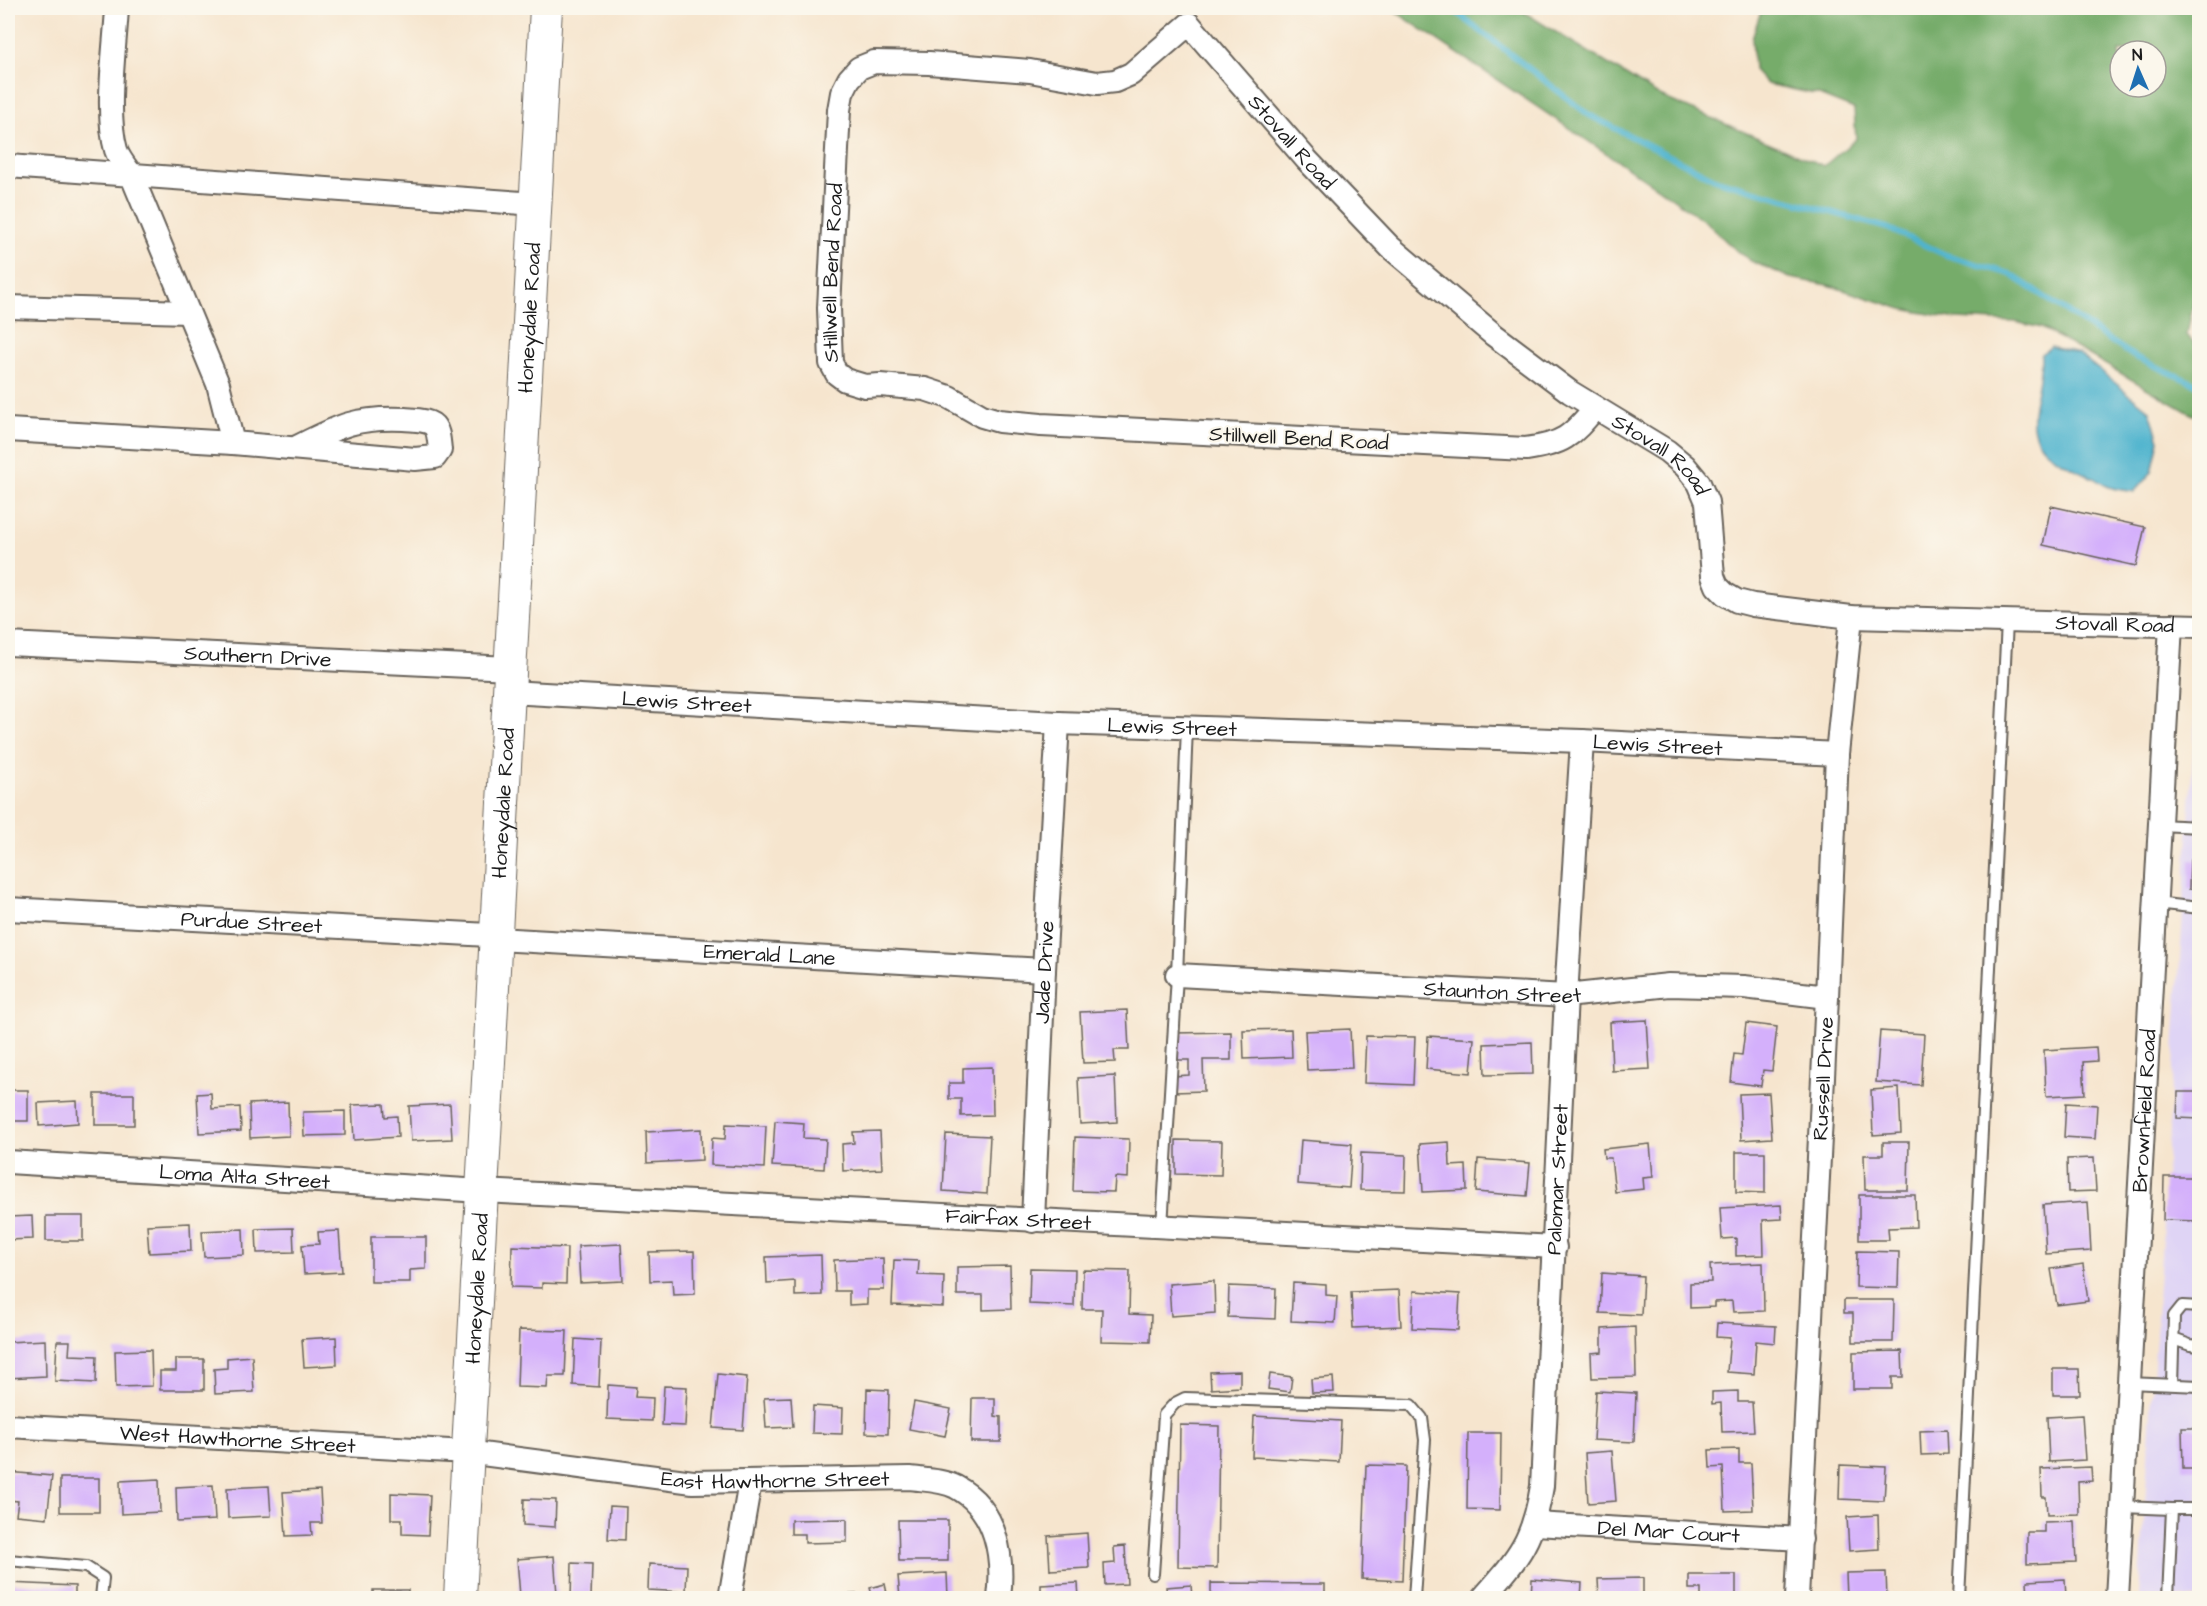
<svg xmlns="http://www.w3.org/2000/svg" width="2207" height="1606" font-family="'Architects Daughter',sans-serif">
<rect width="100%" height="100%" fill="#fbf7ec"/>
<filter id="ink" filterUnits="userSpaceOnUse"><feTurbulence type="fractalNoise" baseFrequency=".0167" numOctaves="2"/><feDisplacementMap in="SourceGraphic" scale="12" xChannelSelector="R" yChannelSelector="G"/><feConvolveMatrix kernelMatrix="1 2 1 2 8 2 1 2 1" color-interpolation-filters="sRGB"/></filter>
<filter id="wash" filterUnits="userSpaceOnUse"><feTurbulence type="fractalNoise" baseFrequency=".008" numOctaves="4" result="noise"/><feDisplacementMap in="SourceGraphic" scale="24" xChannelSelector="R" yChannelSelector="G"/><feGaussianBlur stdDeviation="1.35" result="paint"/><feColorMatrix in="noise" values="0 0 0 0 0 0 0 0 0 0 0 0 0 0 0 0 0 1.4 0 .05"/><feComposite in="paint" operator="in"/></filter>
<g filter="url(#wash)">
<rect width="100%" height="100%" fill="#f6e5ce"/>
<path fill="#dfd4f5" d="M2199,662V1598H2139L2199,663Z"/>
<path fill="#76ac6a" stroke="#496443" stroke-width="1.5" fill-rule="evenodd" d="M1390,8H1517L1660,96L1824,166L1856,139L1854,109L1819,95L1767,84L1754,70L1752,38L1762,8H2132L2182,11L2184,8H2199L2200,290L2194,299L2187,335L2199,348V415H2193L2042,328L2015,322L1957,319L1902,309L1828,285L1790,278L1751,261L1730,245L1706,222L1658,188ZM2120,51H2156V87H2120Z"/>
<path fill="#50b4ce" stroke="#366875" stroke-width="1.5" d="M2051,347L2079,354L2150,411L2159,440L2152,472L2134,492C2126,490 2115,490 2107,486C2101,484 2097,479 2091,477C2063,462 2029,453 2033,414C2035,393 2042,375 2041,354Z"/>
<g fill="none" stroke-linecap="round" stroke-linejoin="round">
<path stroke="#50b4ce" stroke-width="6" d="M1451,8L1589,115L1717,180L1887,228L1946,255L2010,274L2135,357L2200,386"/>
</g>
<g id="blocks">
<path fill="#d4b0fb" d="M2051,506L2145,527L2136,566L2043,545Z
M2190,860L2200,861V890L2189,889Z
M1127,1010L1129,1050H1114L1115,1062L1083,1063L1080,1012Z
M1647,1020L1650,1069L1612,1071L1610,1022Z
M1746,1023L1777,1027L1772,1071L1763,1070L1761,1086L1731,1082L1734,1054L1742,1055Z
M1291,1029L1292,1057L1244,1059L1243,1030Z
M1350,1029L1352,1068L1307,1070L1305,1031Z
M1880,1031L1924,1034L1921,1085L1876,1082Z
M1231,1032V1060H1203L1204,1091L1174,1092L1173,1076L1189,1075V1060H1175L1174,1033Z
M1366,1036L1415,1037L1413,1085L1364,1083Z
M1428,1036L1474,1039L1471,1073L1426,1069Z
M1532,1042L1533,1074L1485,1075L1484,1044Z
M2096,1047L2097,1061L2083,1062L2085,1094L2046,1096L2044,1050Z
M992,1067L993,1115L961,1116V1099H949V1083H963V1068Z
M1115,1076L1117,1122L1080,1124L1078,1078Z
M1899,1088L1901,1133L1873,1135L1871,1090Z
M8,1090H28V1121H8Z
M2178,1092H2200V1119L2177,1118Z
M211,1093L212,1109L240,1107L241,1131L199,1133L197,1094Z
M1769,1093L1772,1138L1741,1140L1739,1094Z
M95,1094H134V1125H95Z
M77,1101L78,1123L39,1126L38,1103Z
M288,1102L289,1136L250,1138L249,1104Z
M2066,1103L2097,1105L2095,1139L2064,1137Z
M384,1104L385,1117L397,1116L398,1137L354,1140L352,1105Z
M450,1104L452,1139L411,1141L409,1106Z
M345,1111V1135L304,1136L303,1112Z
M775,1121L804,1123L803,1138L826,1139L824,1169L772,1166Z
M726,1124L766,1126L764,1168L711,1165L712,1138L725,1139Z
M701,1129L702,1160L647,1163L646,1132Z
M880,1131L882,1169L843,1171L842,1144L854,1143L853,1132Z
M946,1134L990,1136L987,1194L943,1191Z
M1075,1137L1129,1139L1128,1178L1115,1177L1114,1192L1073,1191Z
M1176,1140L1222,1141L1221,1175L1176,1174Z
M1301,1140L1352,1144L1349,1188L1298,1184Z
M1449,1142L1450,1166L1466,1165L1467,1190L1423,1192L1420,1144Z
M1883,1142H1909L1908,1190H1865L1864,1155H1883Z
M1650,1144L1653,1177L1643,1178L1644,1189L1615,1192L1611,1158H1604L1603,1149Z
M1736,1152H1765V1193L1736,1192Z
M1361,1153L1406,1155L1405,1191L1360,1190Z
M2094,1158L2096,1191L2068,1192L2067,1159Z
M1478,1159L1530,1163L1527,1196L1476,1192Z
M2164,1177H2200V1221L2163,1220Z
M1859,1195H1915L1916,1227L1888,1228L1889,1240H1859Z
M2088,1202L2091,1251L2046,1254L2043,1205Z
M1781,1205L1782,1219L1763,1220L1764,1255L1736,1256V1238L1722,1239L1720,1208Z
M32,1216L33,1239L8,1240V1217Z
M46,1216H83V1241H46Z
M190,1223L191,1251L149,1253L147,1225Z
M293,1228L294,1252L257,1253L256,1229Z
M243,1229L244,1255L204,1257L202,1231Z
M339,1231L342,1272L304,1274L302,1245L319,1244L318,1232Z
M371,1237H426V1269L410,1270V1282H371Z
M621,1244L623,1281L580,1283L578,1246Z
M512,1246L567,1248L566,1284L542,1283V1288L511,1287Z
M694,1251L695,1294L673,1295L672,1280L650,1281L649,1252Z
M1857,1251L1899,1252L1898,1288L1856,1287Z
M821,1255L822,1295L795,1296V1281L767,1283L766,1257Z
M883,1258L884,1290H867V1304L849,1305V1291H835L834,1260Z
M894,1260L919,1261L918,1275L944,1276L943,1307L892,1305Z
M1763,1263L1764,1311L1733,1312L1732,1301L1714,1302V1307L1690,1308V1283L1711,1282L1710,1265Z
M2083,1264L2088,1301L2057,1305L2051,1269Z
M1010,1266L1011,1309L983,1310V1295H957V1267Z
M1030,1268L1075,1269L1074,1306L1029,1304Z
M1083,1270L1130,1271L1129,1314L1151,1315L1150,1342L1101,1341L1102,1309H1082Z
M1602,1273L1643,1276L1641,1315L1600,1313Z
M1214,1281L1215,1313L1171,1316L1169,1284Z
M1293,1283L1326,1285V1295L1337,1296L1335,1323L1291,1321Z
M1229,1286L1276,1288L1275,1319L1228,1317Z
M1399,1290L1401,1326L1353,1328L1351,1292Z
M1414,1291L1460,1294L1458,1330L1412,1328Z
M1844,1300H1894L1893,1342H1853V1313H1844Z
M1717,1323L1776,1326L1775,1343L1756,1341L1754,1374L1727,1372L1730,1338L1716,1337Z
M1635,1327L1636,1377L1592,1378L1591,1353L1602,1352V1329Z
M519,1330L567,1331L565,1376H548L547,1388L517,1387Z
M336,1337L337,1365L304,1367L302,1339Z
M575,1339L601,1341L599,1387L573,1385Z
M45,1340L46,1376L8,1378V1342Z
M57,1341H70L69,1355L97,1356L96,1383L55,1381Z
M151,1350L152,1386L116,1387L115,1351Z
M1902,1351L1903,1377H1892V1389H1853V1352Z
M252,1356L254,1392L215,1394L214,1369L227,1368V1358Z
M176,1359H204V1390H160V1371H176Z
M2053,1369H2079L2080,1395H2053Z
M1240,1371V1387L1211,1389L1210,1372Z
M718,1374L747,1377L743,1430L713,1428Z
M1270,1374L1292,1377L1290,1392L1268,1389Z
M1333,1377L1334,1392L1312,1393L1311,1379Z
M608,1385L636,1387L635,1397L653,1398L652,1421L607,1419Z
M664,1386L687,1387L685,1426L662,1425Z
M867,1389L889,1390L888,1434L866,1433Z
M1596,1391L1636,1393L1634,1442L1593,1440Z
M1738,1391V1402H1752L1754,1431L1722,1432L1721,1403L1712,1404V1392Z
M791,1397L793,1427L766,1428L764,1398Z
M972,1398H995V1416L1001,1417V1442H971Z
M914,1402L951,1409L945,1436L909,1429Z
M813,1406L843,1408L842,1434L812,1433Z
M2082,1415L2085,1460L2049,1462L2047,1417Z
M1254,1416L1341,1421L1339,1462L1252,1457Z
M1180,1425L1219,1426L1217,1568L1178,1567Z
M2182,1428H2200V1469H2183Z
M1947,1430L1948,1454L1921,1455L1920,1431Z
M1468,1433H1501L1500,1510L1467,1509Z
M1739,1449V1463H1751L1753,1510L1725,1511L1723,1467L1710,1468L1709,1450Z
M1612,1451L1616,1501L1588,1503L1585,1453Z
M1366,1465L1406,1466L1402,1581L1362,1579Z
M1840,1465L1886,1467L1884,1501L1839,1499Z
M2091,1467L2092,1481L2078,1482L2079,1514L2047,1515L2046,1497H2042L2041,1469Z
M8,1472L52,1476L47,1518L16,1515L18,1501L8,1500Z
M60,1478H99V1512H60Z
M159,1479L160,1512L121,1514L120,1481Z
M213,1485L215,1520L177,1522L176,1487Z
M269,1486L271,1516L228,1518L227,1488Z
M320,1490L322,1523H311L312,1535L286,1536L283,1492Z
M391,1493L430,1495L428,1535L402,1534V1519H391Z
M524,1499L556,1500L555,1527L523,1525Z
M610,1506L626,1507L625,1540L608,1539Z
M1878,1515L1879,1549L1849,1551L1847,1517Z
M847,1519V1542L805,1543V1534H791V1520Z
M898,1520H948V1561H899Z
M2074,1521L2076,1562L2027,1564V1532H2044V1522Z
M1087,1533L1089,1568L1050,1570L1048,1536Z
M1125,1546L1127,1584L1105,1585L1104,1564L1115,1563L1114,1547Z
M554,1556L557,1594L520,1596L517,1559Z
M572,1563L592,1564L591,1598H571Z
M649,1564L687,1566L686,1592L648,1590Z
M1886,1572L1887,1598H1847L1846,1573Z
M947,1573L948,1598H900L898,1576Z
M1689,1575H1736V1598H1701V1589H1689Z
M1643,1578V1598H1599L1598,1579Z
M1532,1579L1582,1583L1581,1598H1531Z
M2065,1579L2066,1598H2015V1597L2028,1596L2027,1581Z
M8,1583L75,1586V1598H8Z
M1078,1583L1079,1598H1041V1585Z
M1211,1583L1325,1584V1598H1211Z
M885,1584L888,1598H873L870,1588Z
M1191,1585L1192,1598H1167L1166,1587Z
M373,1590H408V1598H373Z
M856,1594V1598H840V1595Z"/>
</g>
</g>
<g filter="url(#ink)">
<use href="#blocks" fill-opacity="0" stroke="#68625a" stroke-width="1.5"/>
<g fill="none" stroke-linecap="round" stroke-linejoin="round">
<defs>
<path id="lane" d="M2159,825L2200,827
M2155,903L2200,908
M1162,1227L1177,975L1187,727
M2173,1339L2190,1345L2200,1346
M2128,1383L2200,1386
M2172,1385L2174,1316L2182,1306L2200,1307
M2122,1507L2172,1509
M8,1560L86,1567L103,1578L101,1598
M1153,1574L1164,1415L1175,1403L1185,1398L1411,1405L1422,1418L1425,1440L1414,1598
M1959,1598L2007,622
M2168,1598L2172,1509H2200"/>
<g id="street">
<path d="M117,8C115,48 105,112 116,150C119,159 126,167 131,174L218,384L233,443L415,459L435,457L440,450C439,442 439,429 432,424C424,419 412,420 404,419C355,417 339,426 297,447"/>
<path d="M8,166L536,204"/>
<path d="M8,307L188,312"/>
<path id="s1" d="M1595,408C1571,437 1563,444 1526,449L1041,425L999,421L982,416L949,397L925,389L880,385L865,386L845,380L837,374L831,363L829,308L839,110L842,93L849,79L859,68L874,62L929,63L1030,71L1097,83L1115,81L1131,74L1189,24L1307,160L1390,247L1494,335L1570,392L1667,451L1685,466L1699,483L1707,502L1713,576L1717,586L1725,594L1737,601L1753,605L1851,617L2200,626"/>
<path d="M8,430L233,443"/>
<path id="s2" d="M8,644L510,668"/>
<path id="s3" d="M509,692L1058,723L1582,741L1837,754"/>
<path id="s4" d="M8,909L489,935L495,939L1044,970"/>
<path id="s5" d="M1177,975L1566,996L1669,985L1744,987L1827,997"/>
<path id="s6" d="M8,1162L482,1191L1555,1247"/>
<path id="s7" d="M1033,1221L1044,970L1058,723"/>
<path id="s8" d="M8,1426L467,1452L693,1482L910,1478C925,1480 942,1480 956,1487C997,1509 1004,1557 999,1598"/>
<path id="s9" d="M1535,1524L1801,1539"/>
<path d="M730,1598L750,1482"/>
<path id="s10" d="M1483,1598C1519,1557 1533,1542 1542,1486L1566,996L1582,741"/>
<path id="s11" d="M1797,1598L1827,997L1837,754L1851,617"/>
<path id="s12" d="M2117,1598L2171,625"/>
</g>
<g id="secondary">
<path id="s13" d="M460,1598L546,8"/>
</g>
</defs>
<use href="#lane" stroke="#68625a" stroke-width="14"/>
<use href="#street" stroke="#68625a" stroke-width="26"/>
<use href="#secondary" stroke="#68625a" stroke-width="34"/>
<use href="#lane" stroke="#fff" stroke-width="10"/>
<use href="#street" stroke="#fff" stroke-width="22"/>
<use href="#secondary" stroke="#fff" stroke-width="32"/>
</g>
</g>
<g text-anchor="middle" stroke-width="4.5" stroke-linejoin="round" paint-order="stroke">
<g font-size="21" fill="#1c1c1c" stroke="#fbf7ec">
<text dy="7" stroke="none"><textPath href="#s1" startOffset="1606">Stovall Road</textPath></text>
<text dy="7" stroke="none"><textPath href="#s1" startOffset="886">Stillwell Bend Road</textPath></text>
<text dy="7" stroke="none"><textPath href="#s13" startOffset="1282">Honeydale Road</textPath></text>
<text transform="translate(1299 438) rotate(3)" y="7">Stillwell Bend Road</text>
<text dy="7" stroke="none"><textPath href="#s1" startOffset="2092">Stovall Road</textPath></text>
<text dy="7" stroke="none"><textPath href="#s1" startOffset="2650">Stovall Road</textPath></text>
<text dy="7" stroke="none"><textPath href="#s2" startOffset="250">Southern Drive</textPath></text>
<text dy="7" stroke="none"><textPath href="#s3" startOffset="178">Lewis Street</textPath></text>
<text dy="7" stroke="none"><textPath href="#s3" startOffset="664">Lewis Street</textPath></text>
<text dy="7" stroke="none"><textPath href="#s3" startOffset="1150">Lewis Street</textPath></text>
<text dy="7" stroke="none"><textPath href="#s13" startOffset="796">Honeydale Road</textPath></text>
<text dy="7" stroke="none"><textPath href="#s4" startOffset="244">Purdue Street</textPath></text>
<text dy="7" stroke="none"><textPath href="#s4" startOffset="764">Emerald Lane</textPath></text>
<text dy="7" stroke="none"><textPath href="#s7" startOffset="249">Jade Drive</textPath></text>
<text dy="7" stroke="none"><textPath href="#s5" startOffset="326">Staunton Street</textPath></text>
<text dy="7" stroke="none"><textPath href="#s11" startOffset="520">Russell Drive</textPath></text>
<text dy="7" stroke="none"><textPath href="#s12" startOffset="488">Brownfield Road</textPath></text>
<text dy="7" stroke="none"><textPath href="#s6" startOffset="237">Loma Alta Street</textPath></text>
<text dy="7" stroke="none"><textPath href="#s10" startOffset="436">Palomar Street</textPath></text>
<text dy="7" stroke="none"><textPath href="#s6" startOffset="1012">Fairfax Street</textPath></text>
<text dy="7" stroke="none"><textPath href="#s13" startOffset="310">Honeydale Road</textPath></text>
<text dy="7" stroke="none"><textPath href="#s8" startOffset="230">West Hawthorne Street</textPath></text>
<text dy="7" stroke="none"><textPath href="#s8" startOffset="770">East Hawthorne Street</textPath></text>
<text dy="7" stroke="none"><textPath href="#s9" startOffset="134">Del Mar Court</textPath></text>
</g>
</g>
<rect width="2207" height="1606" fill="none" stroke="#fbf7ec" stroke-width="30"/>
<g transform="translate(2138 69) rotate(357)"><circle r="28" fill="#fbf7ec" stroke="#a29f99" stroke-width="1.5"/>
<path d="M0-4.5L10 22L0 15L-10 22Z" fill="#1f6fb2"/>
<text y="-9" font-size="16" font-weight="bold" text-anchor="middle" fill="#1c1c1c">N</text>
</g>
</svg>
